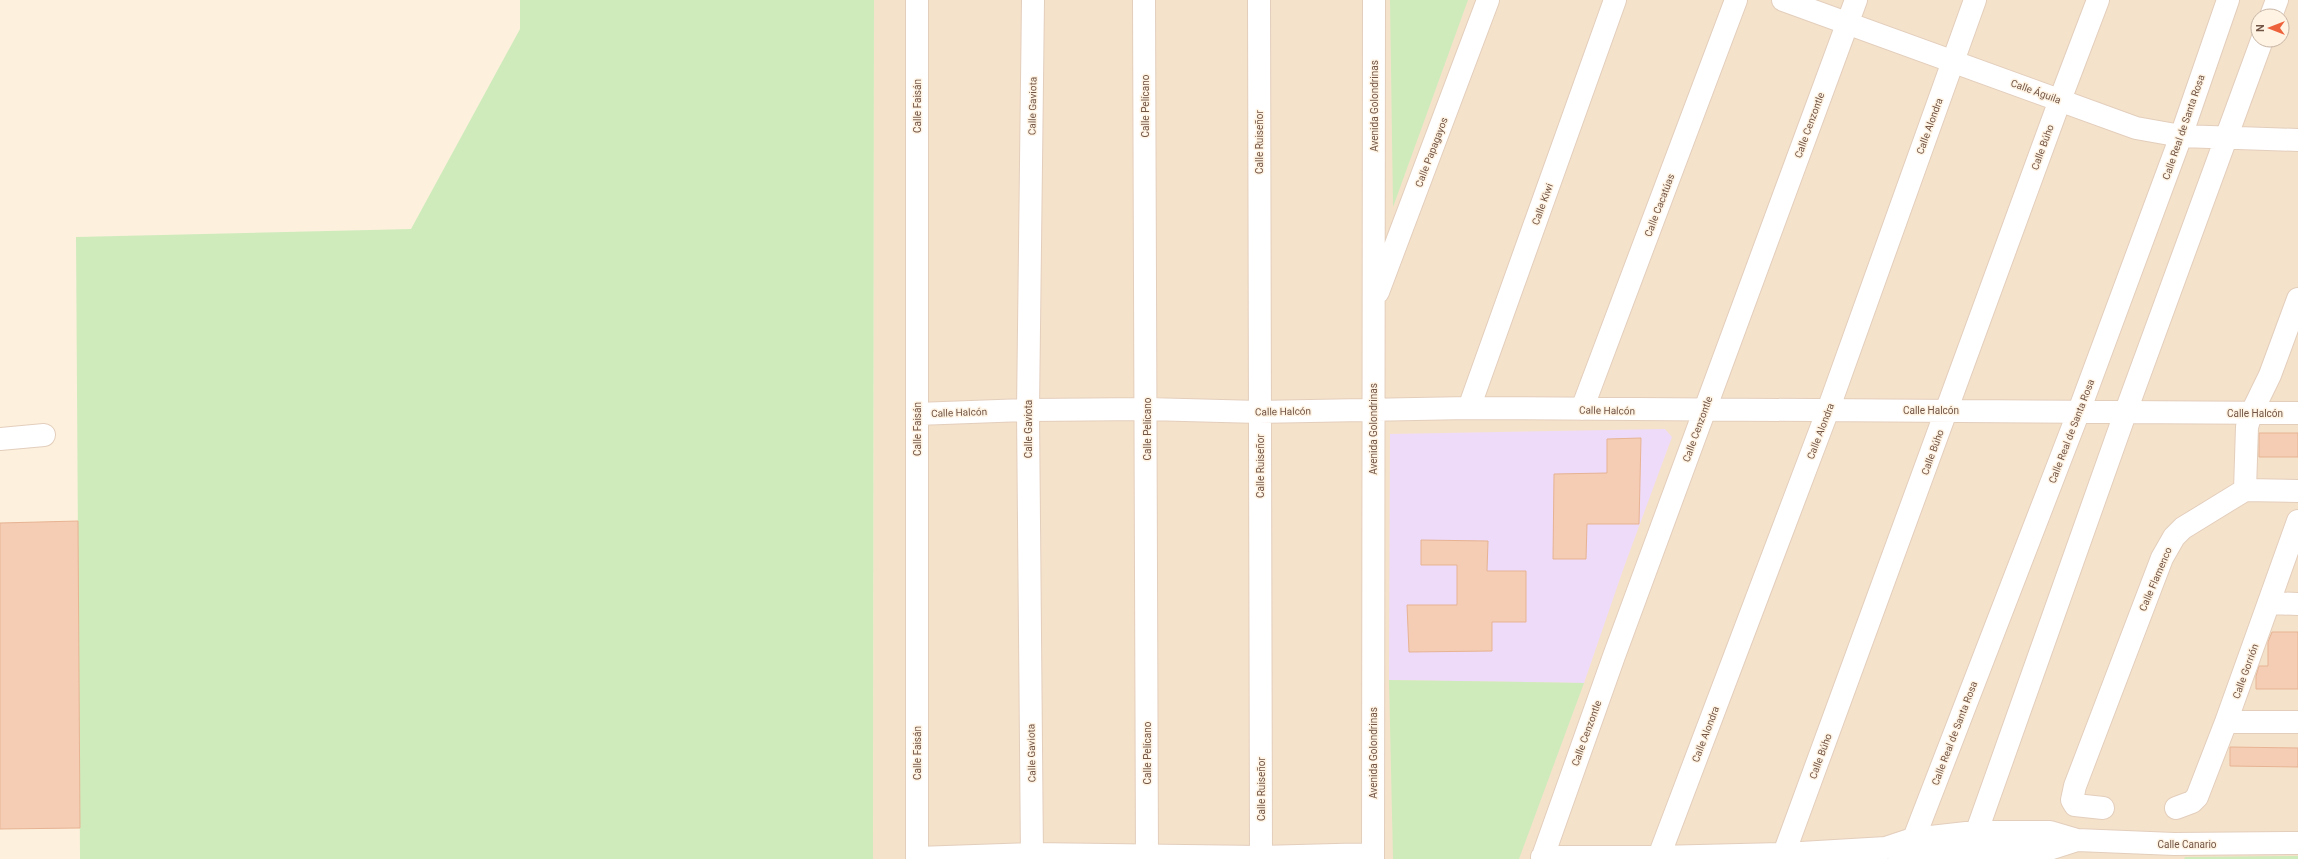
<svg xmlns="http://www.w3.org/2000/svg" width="2298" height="859" font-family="Roboto,sans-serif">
<rect width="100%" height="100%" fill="#fdf1dd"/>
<path fill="#f5e2cb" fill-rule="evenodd" d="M874,0H2298V859H873ZM2258,16H2282V40H2258Z"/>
<path fill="#eedbf9" d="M1665,429L1672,437L1624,567L1584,683L1389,680L1390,434Z"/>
<path fill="#cfebbc" d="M520,0H874L873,859H80L76,237L411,229L520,29Z
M1390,0H1468L1393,207Z
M1389,680L1584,683L1519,859H1393Z
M2298,856V859H2184L2185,857Z"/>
<path fill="#f4cdb4" stroke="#e7b393" d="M2259,433H2298V457H2259Z
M1641,438L1639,524H1587L1586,559H1553L1554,474L1607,473V439Z
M78,521L80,828L0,829V523Z
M1421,540L1488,541L1487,571H1526V622H1492V651L1409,652L1407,605H1457V565H1421Z
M2272,632H2298V689H2256V676L2259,666H2268V642Z
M2230,747L2298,748V767L2230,766Z"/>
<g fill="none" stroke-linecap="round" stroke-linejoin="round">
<defs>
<path id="minor" d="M1144,0L1147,859
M1259,0L1261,859
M1783,0L2136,128L2181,136L2298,140
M2271,16L2277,0
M1378,292L1488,0
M1469,408L1615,0
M1582,409L1736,0
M917,414L1028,410L1147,409L1259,412L1469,408L2298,413
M0,439L44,435
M2245,490L2247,427L2251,414L2270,375L2298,299
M2245,490L2298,491
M2269,603L2298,604
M2226,722H2298
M2103,808L2075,805L2072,800L2075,786L2162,558L2174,537L2183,528L2245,490
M2176,808L2192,802L2197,797L2226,722L2298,521
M1895,850L1907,855L2049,849L2077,840
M1542,857H1658L1784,854L1886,848L1913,839L1975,832H2050L2077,840L2174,844L2298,843
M917,858L1032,854L1261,857L1373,854
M917,859V0
M1032,859L1028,410L1033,0
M1373,859L1374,0
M1542,859L1614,656L1856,0
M1658,859L1828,410L1975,0
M1782,859L2060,100L2098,0
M1906,859L2079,411L2181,136L2228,0
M1967,859L2126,411L2262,40"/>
</defs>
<use href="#minor" stroke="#e3cebc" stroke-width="24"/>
<use href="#minor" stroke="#fff" stroke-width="22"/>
</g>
<g text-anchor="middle" stroke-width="3" stroke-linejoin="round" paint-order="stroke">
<g font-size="10" fill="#735545" stroke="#fff4e4">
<text transform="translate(2036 91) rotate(20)" y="4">Calle Águila</text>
<text transform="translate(917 106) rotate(-90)" y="4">Calle Faisán</text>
<text transform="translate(1032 106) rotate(-89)" y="4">Calle Gaviota</text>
<text transform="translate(1145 106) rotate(-90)" y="4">Calle Pelícano</text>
<text transform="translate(1374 106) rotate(-90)" y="4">Avenida Golondrinas</text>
<text transform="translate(1809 125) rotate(-70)" y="4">Calle Cenzontle</text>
<text transform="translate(1929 126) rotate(-70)" y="4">Calle Alondra</text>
<text transform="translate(2183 127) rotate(-71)" y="4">Calle Real de Santa Rosa</text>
<text transform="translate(1259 142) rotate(-90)" y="4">Calle Ruiseñor</text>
<text transform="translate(2042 147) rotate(-70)" y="4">Calle Búho</text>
<text transform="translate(1431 152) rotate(-69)" y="4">Calle Papagayos</text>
<text transform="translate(1542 204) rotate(-70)" y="4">Calle Kiwi</text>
<text transform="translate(1659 205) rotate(-69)" y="4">Calle Cacatúas</text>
<text transform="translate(1607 410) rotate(1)" y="4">Calle Halcón</text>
<text x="1931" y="414">Calle Halcón</text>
<text transform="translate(1283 411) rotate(-1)" y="4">Calle Halcón</text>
<text transform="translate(959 412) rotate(-2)" y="4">Calle Halcón</text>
<text x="2255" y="417">Calle Halcón</text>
<text transform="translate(917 429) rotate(-90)" y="4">Calle Faisán</text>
<text transform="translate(1028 429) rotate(-90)" y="4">Calle Gaviota</text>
<text transform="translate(1147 429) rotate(-90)" y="4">Calle Pelícano</text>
<text transform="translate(1373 429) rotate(-90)" y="4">Avenida Golondrinas</text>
<text transform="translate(1697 429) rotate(-70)" y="4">Calle Cenzontle</text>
<text transform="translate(1820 431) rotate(-69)" y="4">Calle Alondra</text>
<text transform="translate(2071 431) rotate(-69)" y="4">Calle Real de Santa Rosa</text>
<text transform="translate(1932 452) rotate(-70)" y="4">Calle Búho</text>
<text transform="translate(1260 466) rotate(-90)" y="4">Calle Ruiseñor</text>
<text transform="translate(2155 579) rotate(-67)" y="4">Calle Flamenco</text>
<text transform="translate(2245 671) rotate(-70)" y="4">Calle Gorrión</text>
<text transform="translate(1586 733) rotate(-70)" y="4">Calle Cenzontle</text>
<text transform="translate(1954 733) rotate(-69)" y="4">Calle Real de Santa Rosa</text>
<text transform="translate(1705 734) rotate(-69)" y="4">Calle Alondra</text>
<text transform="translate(917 753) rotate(-90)" y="4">Calle Faisán</text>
<text transform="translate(1031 753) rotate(-91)" y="4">Calle Gaviota</text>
<text transform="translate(1147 753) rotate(-90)" y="4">Calle Pelícano</text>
<text transform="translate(1373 753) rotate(-90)" y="4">Avenida Golondrinas</text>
<text transform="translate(1820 756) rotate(-70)" y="4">Calle Búho</text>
<text transform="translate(1261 789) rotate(-90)" y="4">Calle Ruiseñor</text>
<text x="2187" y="848">Calle Canario</text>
</g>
</g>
<g transform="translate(2270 28) rotate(270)"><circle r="19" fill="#fff4e4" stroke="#c7b4a4"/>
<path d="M0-3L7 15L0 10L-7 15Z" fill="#ee623b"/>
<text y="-6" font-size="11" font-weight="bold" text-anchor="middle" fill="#735545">N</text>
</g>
</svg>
